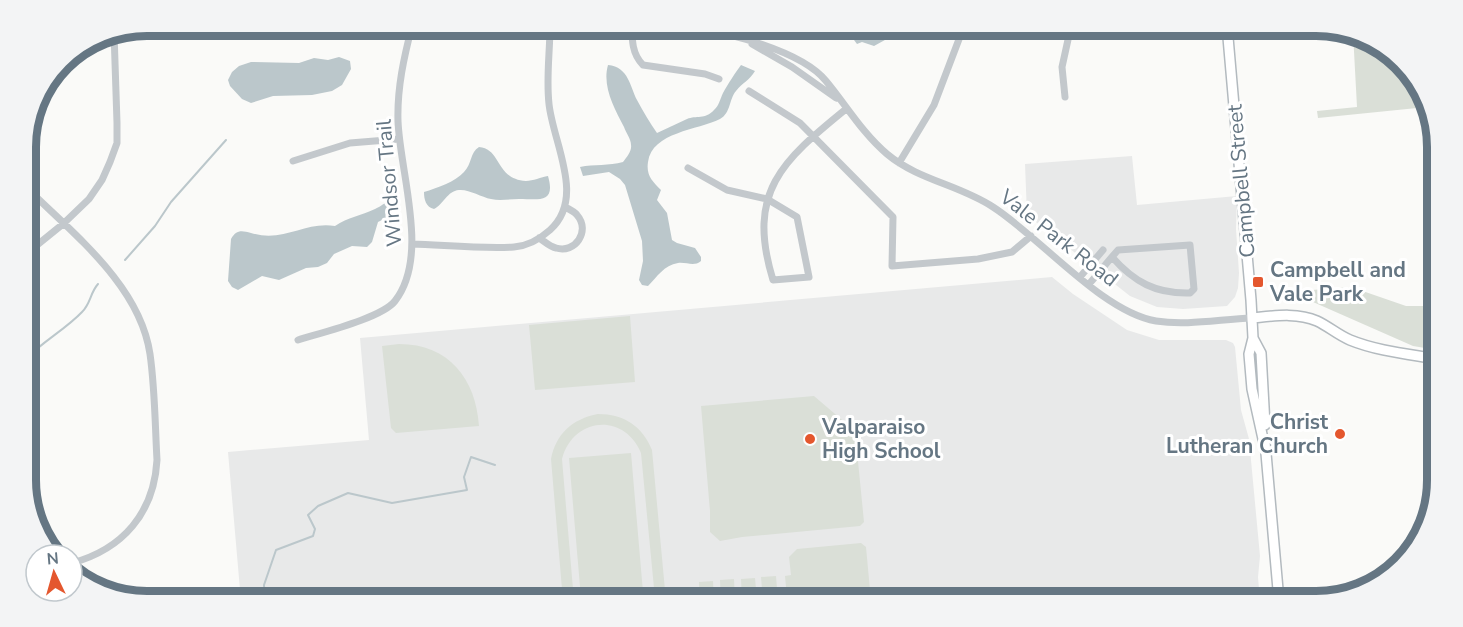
<svg xmlns="http://www.w3.org/2000/svg" width="1463" height="627" font-family="'Nunito Sans',sans-serif">
<rect width="100%" height="100%" fill="#fafaf8"/>
<path fill="#e8e9e9" d="M1132,156L1137,205L1237,196L1236,229L1239,273L1238,288L1235,297L1227,306L1183,309L1157,307L1130,296L1027,215L1025,164Z
M1052,277L1073,294L1127,330L1159,340H1226L1233,343L1235,347L1241,410L1249,439L1260,556L1258,577L1260,601H241L228,452L369,440L360,338Z"/>
<path fill="#dadfd7" d="M1353,33L1362,35L1412,73L1427,107L1318,118L1317,111L1357,107Z
M1351,287L1406,306H1437V350L1413,346L1313,302L1312,290Z
M630,316L635,382L535,390L529,325Z
M399,344C449,344 476,379 479,426L396,433L391,428L382,346Z
M814,396L855,431L864,522L860,526L742,537L720,541L710,532V511L701,406Z
M598,414C624,414 642,426 652,450L666,601H652L654,588L641,453C624,412 573,417 562,459L574,601H563L551,459C556,434 572,419 598,414Z
M631,453L643,592L581,598L569,458Z
M861,543L866,547L871,601H793L792,598H787L785,576L791,575L789,557L797,549Z
M776,576L778,601H763L761,577Z
M755,578L757,601H742L741,579Z
M734,579L735,601H721L720,580Z
M713,581L714,601H700L699,582Z"/>
<path fill="#bbc7cb" d="M833,26H900L894,35L874,46L862,42L857,44L851,36Z
M339,57L350,61L351,69L342,85L332,91L312,95L273,96L251,103L242,99L230,86L228,80L232,72L239,66L251,62L299,63L314,58L328,60Z
M608,65C629,67 630,87 637,100C643,111 650,123 657,133C667,128 677,124 687,119C696,115 705,120 714,110C719,106 720,99 723,93C728,84 735,73 741,65L755,71C750,80 742,83 736,91C729,99 731,113 720,119C698,130 652,132 648,162C646,175 652,181 661,190L657,200L667,213L672,240L677,243L695,248L701,257V261C694,267 687,262 678,263C664,265 657,277 648,286L642,285L639,280L643,261L642,241L625,185L620,179L609,172L583,176L580,167C594,164 609,166 623,162C627,157 632,151 631,145C631,139 626,133 624,127C614,108 602,86 608,65Z
M479,147C502,149 495,179 526,181C533,181 541,177 548,176C556,204 539,199 519,199C510,199 500,201 491,199C481,197 469,189 459,190C447,191 444,204 434,209C426,207 424,200 424,192C437,188 455,182 464,172C472,164 470,152 479,147Z
M392,201L394,214L378,222L372,242L367,247L352,246L334,254L327,263L318,267L306,268L279,280L262,276L238,290L232,287L228,281L231,239C236,230 241,230 251,233C284,243 305,221 335,226C348,217 361,216 375,209C382,206 384,202 392,201Z"/>
<g fill="none" stroke-linecap="round" stroke-linejoin="round">
<path stroke="#bbc7cb" stroke-width="2" d="M125,260L155,226L171,202L226,140
M27,358C42,342 66,329 82,312C91,303 90,293 98,284
M265,601L264,585L276,550L313,536L315,529L308,515L318,506L348,493L392,503L467,490L464,477L471,457L495,465"/>
<defs>
<path id="secondary" d="M1227,26L1251,300L1253,338L1249,354L1252,389L1265,448
M1252,318C1273,316 1297,312 1317,321C1328,326 1338,335 1350,340C1377,351 1408,354 1437,359
M1253,338L1261,353L1265,425
M1265,442L1279,601"/>
</defs>
<use href="#secondary" stroke="#b3babf" stroke-width="12"/>
<path stroke="#c3c8cc" stroke-width="7" d="M632,26C632,40 632,54 643,65L705,74L719,79
M689,26C727,33 801,50 826,81C846,105 863,134 887,154C918,180 960,185 993,207C1040,237 1102,312 1156,321C1187,326 1221,319 1252,318
M752,44L792,67L836,98
M749,91L800,123L893,217L892,266L978,259L1012,252L1031,236
M1065,97L1062,67L1071,26
M293,161L350,143L399,139
M899,163L934,105L964,26
M688,168L727,190L767,199L797,217L809,277L773,280C746,192 782,161 846,109
M26,187C73,234 140,285 150,354C155,389 155,425 157,460C154,513 123,549 72,563
M539,238C544,241 550,247 556,248C575,254 591,231 577,215C575,212 569,209 565,207
M412,244C444,245 483,249 514,247C527,246 540,239 550,230C586,198 553,143 549,104C546,77 550,52 550,26
M26,254L63,224L89,199L102,180L110,162L117,143V123L114,32
M1080,277L1103,250
M1089,284C1099,273 1108,261 1118,250L1190,245L1194,289L1190,293C1156,294 1134,282 1112,257
M298,340C320,333 382,318 395,301C430,256 400,174 398,121C397,88 404,57 412,26"/>
<use href="#secondary" stroke="#fff" stroke-width="9"/>
</g>
<g fill="#e4572e" stroke="#fff" stroke-width="2">
<rect x="1252" y="276" width="12" height="12" rx="3"/>
<circle cx="1340" cy="434" r="6"/>
<circle cx="810" cy="439" r="6"/>
</g>
<g text-anchor="middle" stroke-width="6" stroke-linejoin="round" paint-order="stroke">
<g font-size="21" fill="#657683" stroke="#fff">
<text transform="translate(1241 181) rotate(-95)" y="7">Campbell Street</text>
<text transform="translate(389 183) rotate(-95)" y="7">Windsor Trail</text>
<text transform="translate(1059 238) rotate(38)" y="7">Vale Park Road</text>
</g>
<g font-size="21" font-weight="bold" fill="#657683" stroke="#fff" text-anchor="start">
<text x="1270" y="277">Campbell and<tspan x="1270" dy="24">Vale Park</tspan></text>
<text x="1328" y="429" text-anchor="end">Christ<tspan x="1328" dy="24">Lutheran Church</tspan></text>
<text x="822" y="434">Valparaiso<tspan x="822" dy="24">High School</tspan></text>
</g>
</g>
<path d="M0 0H1463V627H0ZM147 36H1316A111 111 0 0 1 1427 147V480A111 111 0 0 1 1316 591H147A111 111 0 0 1 36 480V147A111 111 0 0 1 147 36Z" fill="#f3f4f5" fill-rule="evenodd"/>
<path fill="none" stroke="#657683" stroke-width="8" d="M147 36H1316A111 111 0 0 1 1427 147V480A111 111 0 0 1 1316 591H147A111 111 0 0 1 36 480V147A111 111 0 0 1 147 36Z"/>
<g transform="translate(54 573) rotate(355)"><circle r="28" fill="#ffffff" stroke="#c1c8cd" stroke-width="1.5"/>
<path d="M0-4.5L10 22L0 15L-10 22Z" fill="#e4572e"/>
<text y="-9" font-size="16" font-weight="bold" text-anchor="middle" fill="#657683">N</text>
</g>
</svg>
